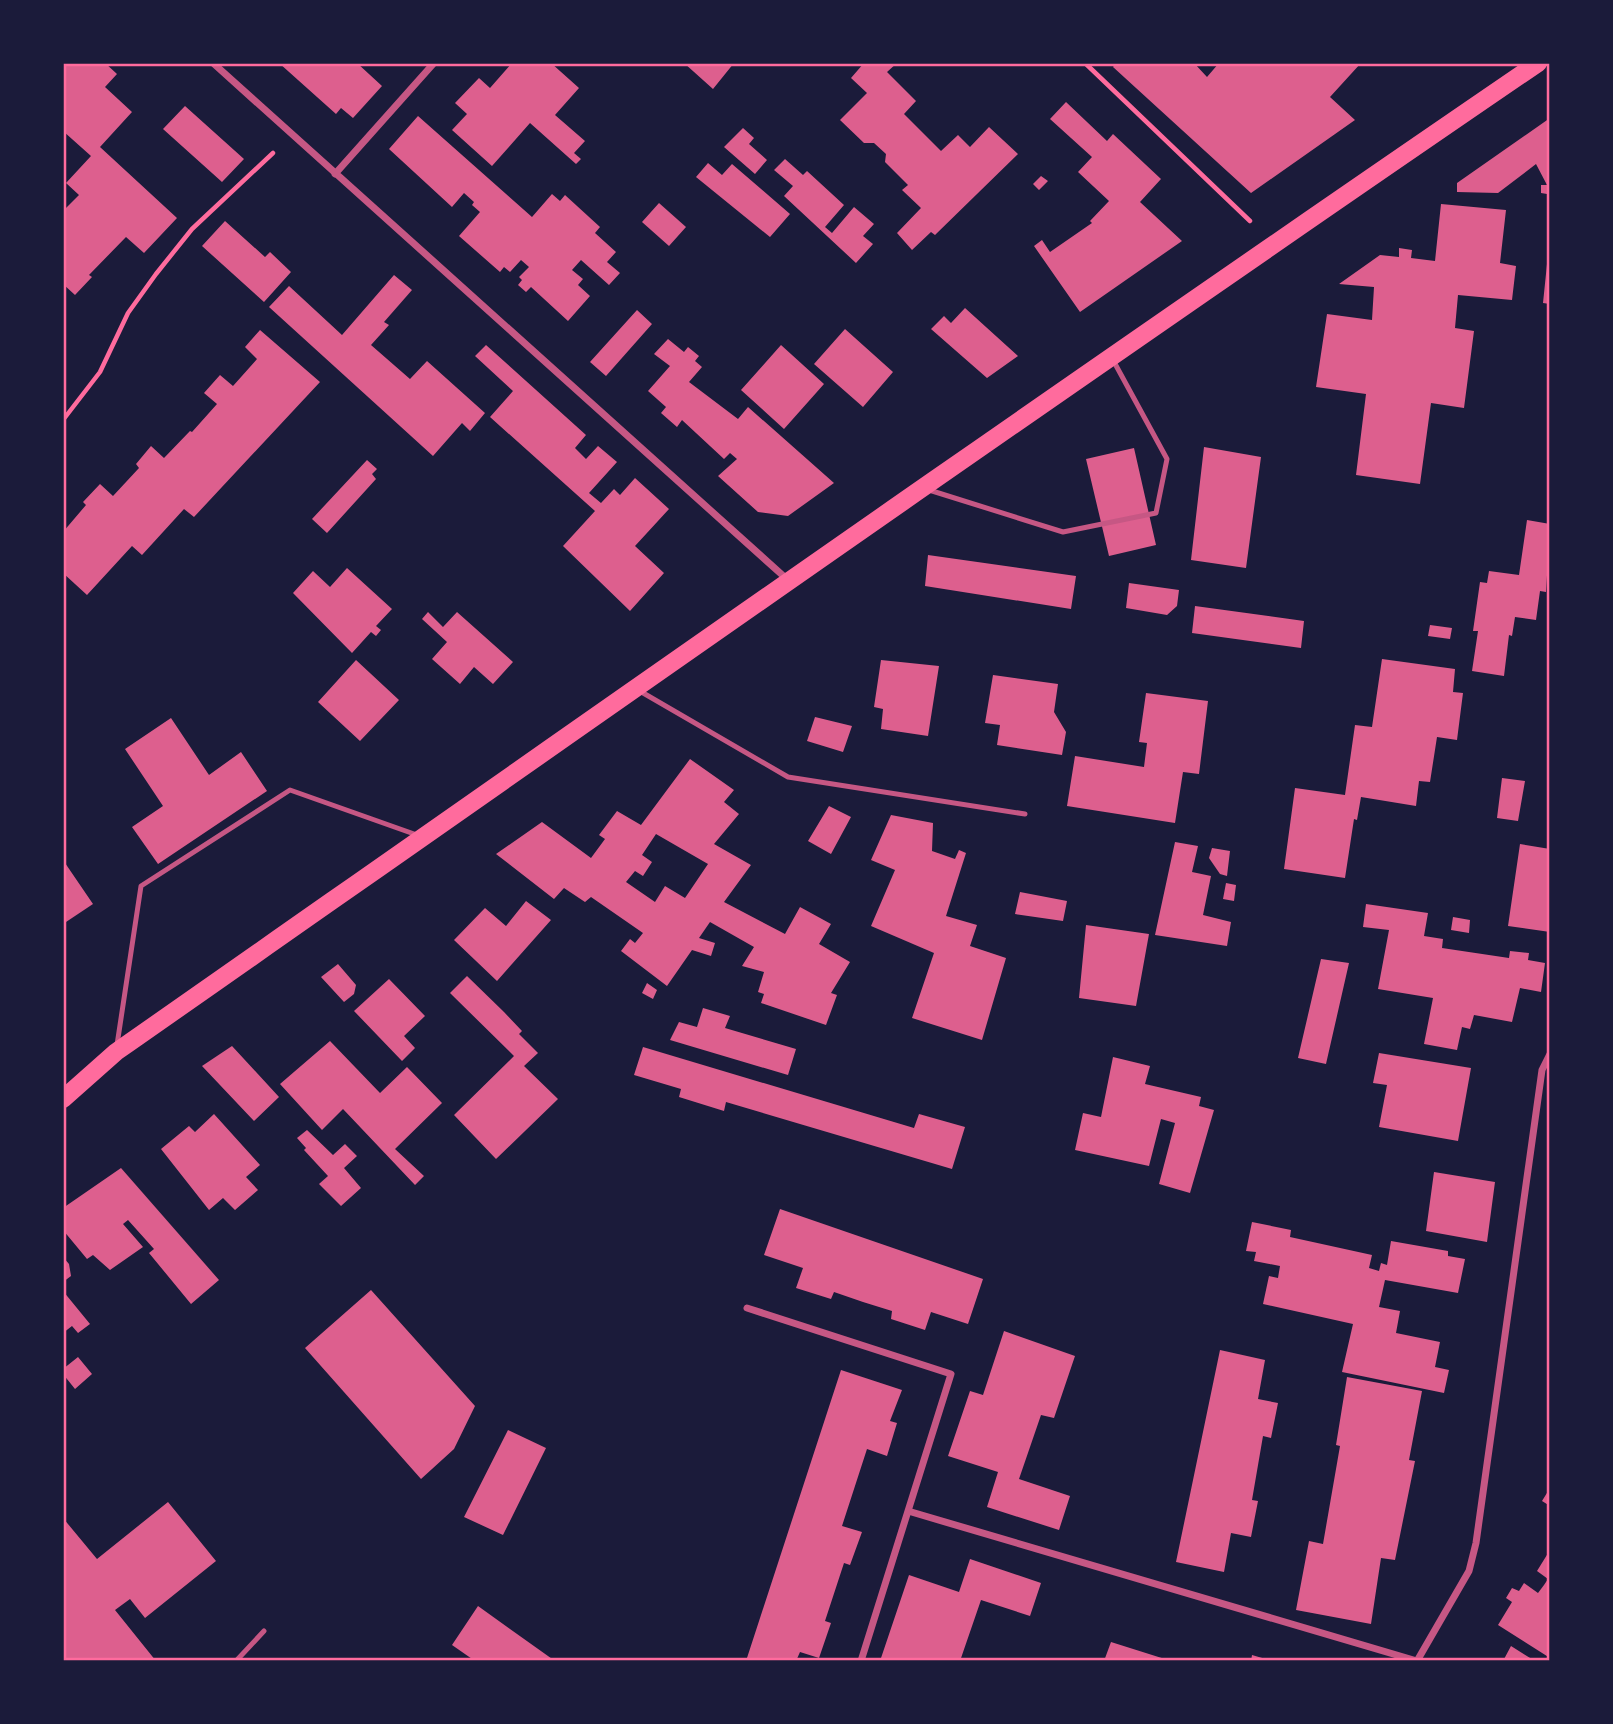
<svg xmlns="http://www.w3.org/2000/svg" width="1613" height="1724" font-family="Mulish,sans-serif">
<rect width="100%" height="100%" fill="#1b1b3a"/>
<path fill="#dd5f8e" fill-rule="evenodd" d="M63,63H105L117,74L105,87L132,112L100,147L177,218L144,253L126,237L89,275L92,277L75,295L63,284V211L79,195L66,183L91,156L63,131Z
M279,63H357L382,86L353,118L341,108L336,114Z
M512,63H551L579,88L555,115L585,141L574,153L581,159L576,164L530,123L492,166L452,130L467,114L455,103L479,78L490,88Z
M684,63H734L713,89Z
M864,63H897L887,72L916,101L904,114L941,151L958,135L970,147L989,127L1018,154L935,235L931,232L912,250L897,233L921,208L902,190L908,185L885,162L886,154L874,143H864L840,120L867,93L851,78Z
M1116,63H1194L1207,77L1219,63H1361L1330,97L1355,120L1251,193L1113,67Z
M1066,102L1107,141L1113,134L1161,179L1140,202L1182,241L1080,312L1034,246L1042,240L1050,252L1092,223L1090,221L1109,201L1078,172L1092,157L1050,119Z
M185,106L244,159L222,182L163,129Z
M418,116L532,217L552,194L560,201L565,195L600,227L595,233L616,252L607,262L620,273L609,285L581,260L572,270L583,279L578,285L590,296L568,321L531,287L526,292L518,285L522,280L519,277L529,267L521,260L510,272L504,267L500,272L459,236L480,212L472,205L474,202L464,193L452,207L389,149Z
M1550,118V190L1547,194L1541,193V185H1547L1536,164L1498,193L1457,192V183Z
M743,128L754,138L749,144L767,160L755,174L724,147Z
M785,159L803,175L807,171L844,205L825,227L832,233L854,207L874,224L863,236L873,244L856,263L784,196L793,186L774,170Z
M708,163L722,175L732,164L790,214L770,237L696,177Z
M1041,176L1048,181L1039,190L1033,184Z
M659,203L686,227L669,246L642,222Z
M1441,204L1506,210L1500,263L1516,266L1512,300L1458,295L1455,328L1474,331L1464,408L1431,403L1420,484L1356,475L1366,394L1316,387L1327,314L1372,320L1374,287L1339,284L1380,255L1399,257V248L1412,250L1411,258L1435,261Z
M225,221L265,257L270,252L291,272L264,302L202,246Z
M1547,264H1550V304L1543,303Z
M394,275L412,290L384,322L389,325L371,345L410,379L427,361L485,413L470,431L462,423L433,456L269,307L289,286L342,335Z
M965,308L1018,356L987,378L931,329L944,316L951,323Z
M637,310L652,324L606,376L590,362Z
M845,329L893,372L863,407L814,364Z
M260,330L320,382L194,517L184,509L142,555L132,546L87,595L63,573V532L86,505L83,502L100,484L113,496L139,468L136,464L151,446L164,458L190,431L192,432L217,404L204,393L220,375L233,386L257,359L245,347Z
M668,339L684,352L688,347L699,356L695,361L702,367L689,382L738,419L748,407L834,483L788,516L758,512L718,476L737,459L730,453L724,459L682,420L677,427L661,413L666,407L648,391L670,366L654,354Z
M486,345L586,435L575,448L586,459L598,446L617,462L589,493L601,503L614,489L620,495L635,478L669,509L635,546L664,573L630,611L563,546L595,511L490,417L513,391L475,356Z
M781,345L824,384L784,429L741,390Z
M1204,447L1261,457L1246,568L1191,560Z
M1134,448L1156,545L1109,556L1086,459Z
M367,460L377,469L372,474L376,479L327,533L312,519Z
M1527,520L1550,524L1546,592L1540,591L1536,620L1515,617L1512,636L1509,635L1504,676L1472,671L1478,631H1473L1480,582L1487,583L1489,571L1519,575Z
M928,555L1076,576L1071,609L925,586Z
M347,568L392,609L376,626L381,630L376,636L371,632L352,653L293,593L313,571L330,587Z
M1129,583L1179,590L1177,606L1167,615L1126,608Z
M1195,606L1304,621L1301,648L1192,633Z
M428,612L443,627L457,612L513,662L493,684L474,667L460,684L432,659L447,642L422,619Z
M1430,625L1452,628L1450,639L1428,636Z
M1382,659L1455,669L1453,692L1463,693L1457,740L1437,737L1430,782L1419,781L1416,806L1361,797L1357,820L1354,819L1345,878L1284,869L1295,788L1345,795L1355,725L1372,727Z
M356,660L399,700L360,741L318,702Z
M881,660L939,666L928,736L881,729L883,709L874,707Z
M993,675L1058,684L1054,712L1066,732L1062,755L997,745L1000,725L985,723Z
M1146,693L1208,701L1199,774L1183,772L1175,823L1067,806L1075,756L1144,767L1147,743L1139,742Z
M815,717L852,726L843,752L807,741Z
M171,718L209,775L241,752L267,791L158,864L132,827L163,806L125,749Z
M690,759L734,790L724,802L739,814L714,844L751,865L724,902L785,934L800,907L831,924L819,944L850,962L831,993L837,995L826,1025L761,1003L764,994L758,992L764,972L742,966L754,947L710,922L699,938L715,943L711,956L692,950L667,986L621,951L630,939L635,943L643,933L591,897L585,902L564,888L554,899L496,854L542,822L591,858L605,839L599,835L617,811L641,825ZM656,834L708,864L685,898L665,886L655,902L626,882L635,871L643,876L652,862L642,855Z
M1502,778L1525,781L1518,821L1497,818Z
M829,806L851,817L831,854L808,841Z
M891,815L933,823L932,851L955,859L959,850L966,853L946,916L977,925L970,946L1006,958L982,1040L912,1018L934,953L871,926L895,870L871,860Z
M1175,842L1198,846L1192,872L1211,876L1203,915L1231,922L1227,946L1155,935Z
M1520,844L1550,849V932L1508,926Z
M1212,848L1230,851L1227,876L1220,874L1209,858Z
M63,860L93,904L63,924Z
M1226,883L1236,885L1234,901L1223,899Z
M1020,892L1067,901L1063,921L1015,914Z
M526,901L551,920L497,981L454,940L485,908L506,926Z
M1366,904L1428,913L1424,936L1443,939L1442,948L1509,958L1510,951L1529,953L1528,960L1545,963L1541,992L1520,988L1512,1022L1474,1015L1470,1029L1462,1027L1457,1050L1424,1044L1433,998L1378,989L1389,930L1363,927Z
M1453,917L1470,920L1469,933L1451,930Z
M1086,925L1149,934L1136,1006L1079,998Z
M1321,959L1349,963L1326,1064L1298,1058Z
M338,964L356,985L354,994L344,1002L321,977Z
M467,976L504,1012L522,1031L519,1034L538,1053L524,1066L558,1099L496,1159L454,1115L514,1056L450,993Z
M389,979L425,1016L404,1036L415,1048L402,1061L354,1011Z
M647,983L657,990L653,999L642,993Z
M703,1008L730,1016L725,1028L796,1049L788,1075L670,1040L679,1022L697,1027Z
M330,1041L380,1093L407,1067L442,1103L395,1149L424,1176L415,1185L343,1109L322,1130L280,1084Z
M232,1046L279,1097L254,1121L202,1066Z
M643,1047L914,1128L919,1114L965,1127L952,1169L726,1102L724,1111L679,1097L681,1089L634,1075Z
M1379,1053L1471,1068L1458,1141L1379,1127L1387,1085L1373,1083Z
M1113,1057L1150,1066L1145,1084L1201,1097L1199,1106L1214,1110L1190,1193L1159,1184L1175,1123L1161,1119L1149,1166L1075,1150L1083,1113L1101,1117Z
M214,1114L260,1165L246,1177L258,1190L235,1210L223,1198L209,1210L161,1149L189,1126L195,1132Z
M307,1130L333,1155L345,1144L357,1156L344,1168L361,1188L341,1206L319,1184L328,1176L304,1150L306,1148L297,1138Z
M121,1168L219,1280L191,1304L149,1253L154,1249L128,1220L123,1224L143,1247L110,1270L93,1255L87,1259L63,1230V1208Z
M1434,1172L1495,1182L1487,1242L1426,1231Z
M780,1209L983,1279L968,1324L931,1312L925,1330L891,1319L892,1311L863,1302L834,1292L831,1299L796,1288L803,1268L764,1255Z
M1252,1222L1291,1230L1290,1237L1372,1255L1369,1268L1379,1271L1381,1263L1387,1265L1391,1241L1448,1251V1256L1465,1259L1458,1293L1385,1280L1379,1307L1400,1311L1396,1333L1440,1342L1435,1367L1449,1370L1444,1393L1342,1372L1353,1324L1263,1304L1269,1276L1278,1278L1280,1266L1254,1261L1256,1252L1246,1251Z
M63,1257L69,1264L71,1276L63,1282Z
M371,1290L475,1406L454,1449L421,1479L305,1348Z
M63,1291L90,1324L78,1333L72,1326L63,1333Z
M1004,1331L1075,1356L1054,1418L1041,1415L1019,1479L1070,1496L1059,1530L987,1507L998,1472L948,1456L970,1391L983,1395Z
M1220,1350L1265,1360L1258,1399L1278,1403L1271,1438L1263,1436L1252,1500L1258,1501L1251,1537L1231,1533L1224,1572L1176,1562Z
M78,1357L92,1374L75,1389L63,1374V1369Z
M841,1370L902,1390L890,1421L897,1423L887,1456L867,1449L842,1526L862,1532L850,1565L844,1563L825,1621L831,1623L819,1658L800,1652L796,1661H746Z
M1347,1377L1422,1391L1409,1460L1415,1461L1395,1560L1381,1558L1371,1624L1296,1610L1309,1541L1323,1544L1340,1446L1336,1445Z
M508,1430L546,1448L503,1535L464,1517Z
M1550,1488V1506L1542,1501Z
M168,1502L216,1561L145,1618L130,1599L115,1610L156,1661H63V1518L97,1559Z
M1550,1550V1658L1498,1625L1512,1602L1506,1598L1512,1588L1519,1591L1524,1583L1538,1593L1544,1585L1548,1579L1537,1571Z
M970,1559L1041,1583L1030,1616L981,1600L960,1661H880L909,1575L959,1592Z
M478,1606L510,1629L555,1661H475L452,1645Z
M1111,1642L1168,1660V1661H1104Z
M1511,1646L1535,1661H1503Z
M1252,1655L1269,1660L1268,1661H1251Z"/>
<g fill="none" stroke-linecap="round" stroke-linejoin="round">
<path stroke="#ff6b9d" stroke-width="4.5" d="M1085,63L1250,221
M63,420L100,372L128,313L156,274L192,229L273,153"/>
<path stroke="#c65784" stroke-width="5" d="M929,490L1063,532L1156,513L1167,459L1113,360
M638,690L788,777L1025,814
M117,1045L141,886L290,790L417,835
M236,1661L264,1631"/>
<path stroke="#c65784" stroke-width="7" d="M213,63L789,581
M335,174L434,63
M747,1308L951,1374L908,1511
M861,1661L908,1511L1417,1661
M1417,1661L1469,1571L1476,1543L1542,1070L1550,1054"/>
<path stroke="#ff6b9d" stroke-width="18" d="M63,1099L116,1052C589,721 1061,389 1538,63"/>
</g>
<rect width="1613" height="1724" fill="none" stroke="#1b1b3a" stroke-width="130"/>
<rect x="65" y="65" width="1483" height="1594" fill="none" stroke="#ff6b9d" stroke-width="2.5"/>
</svg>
